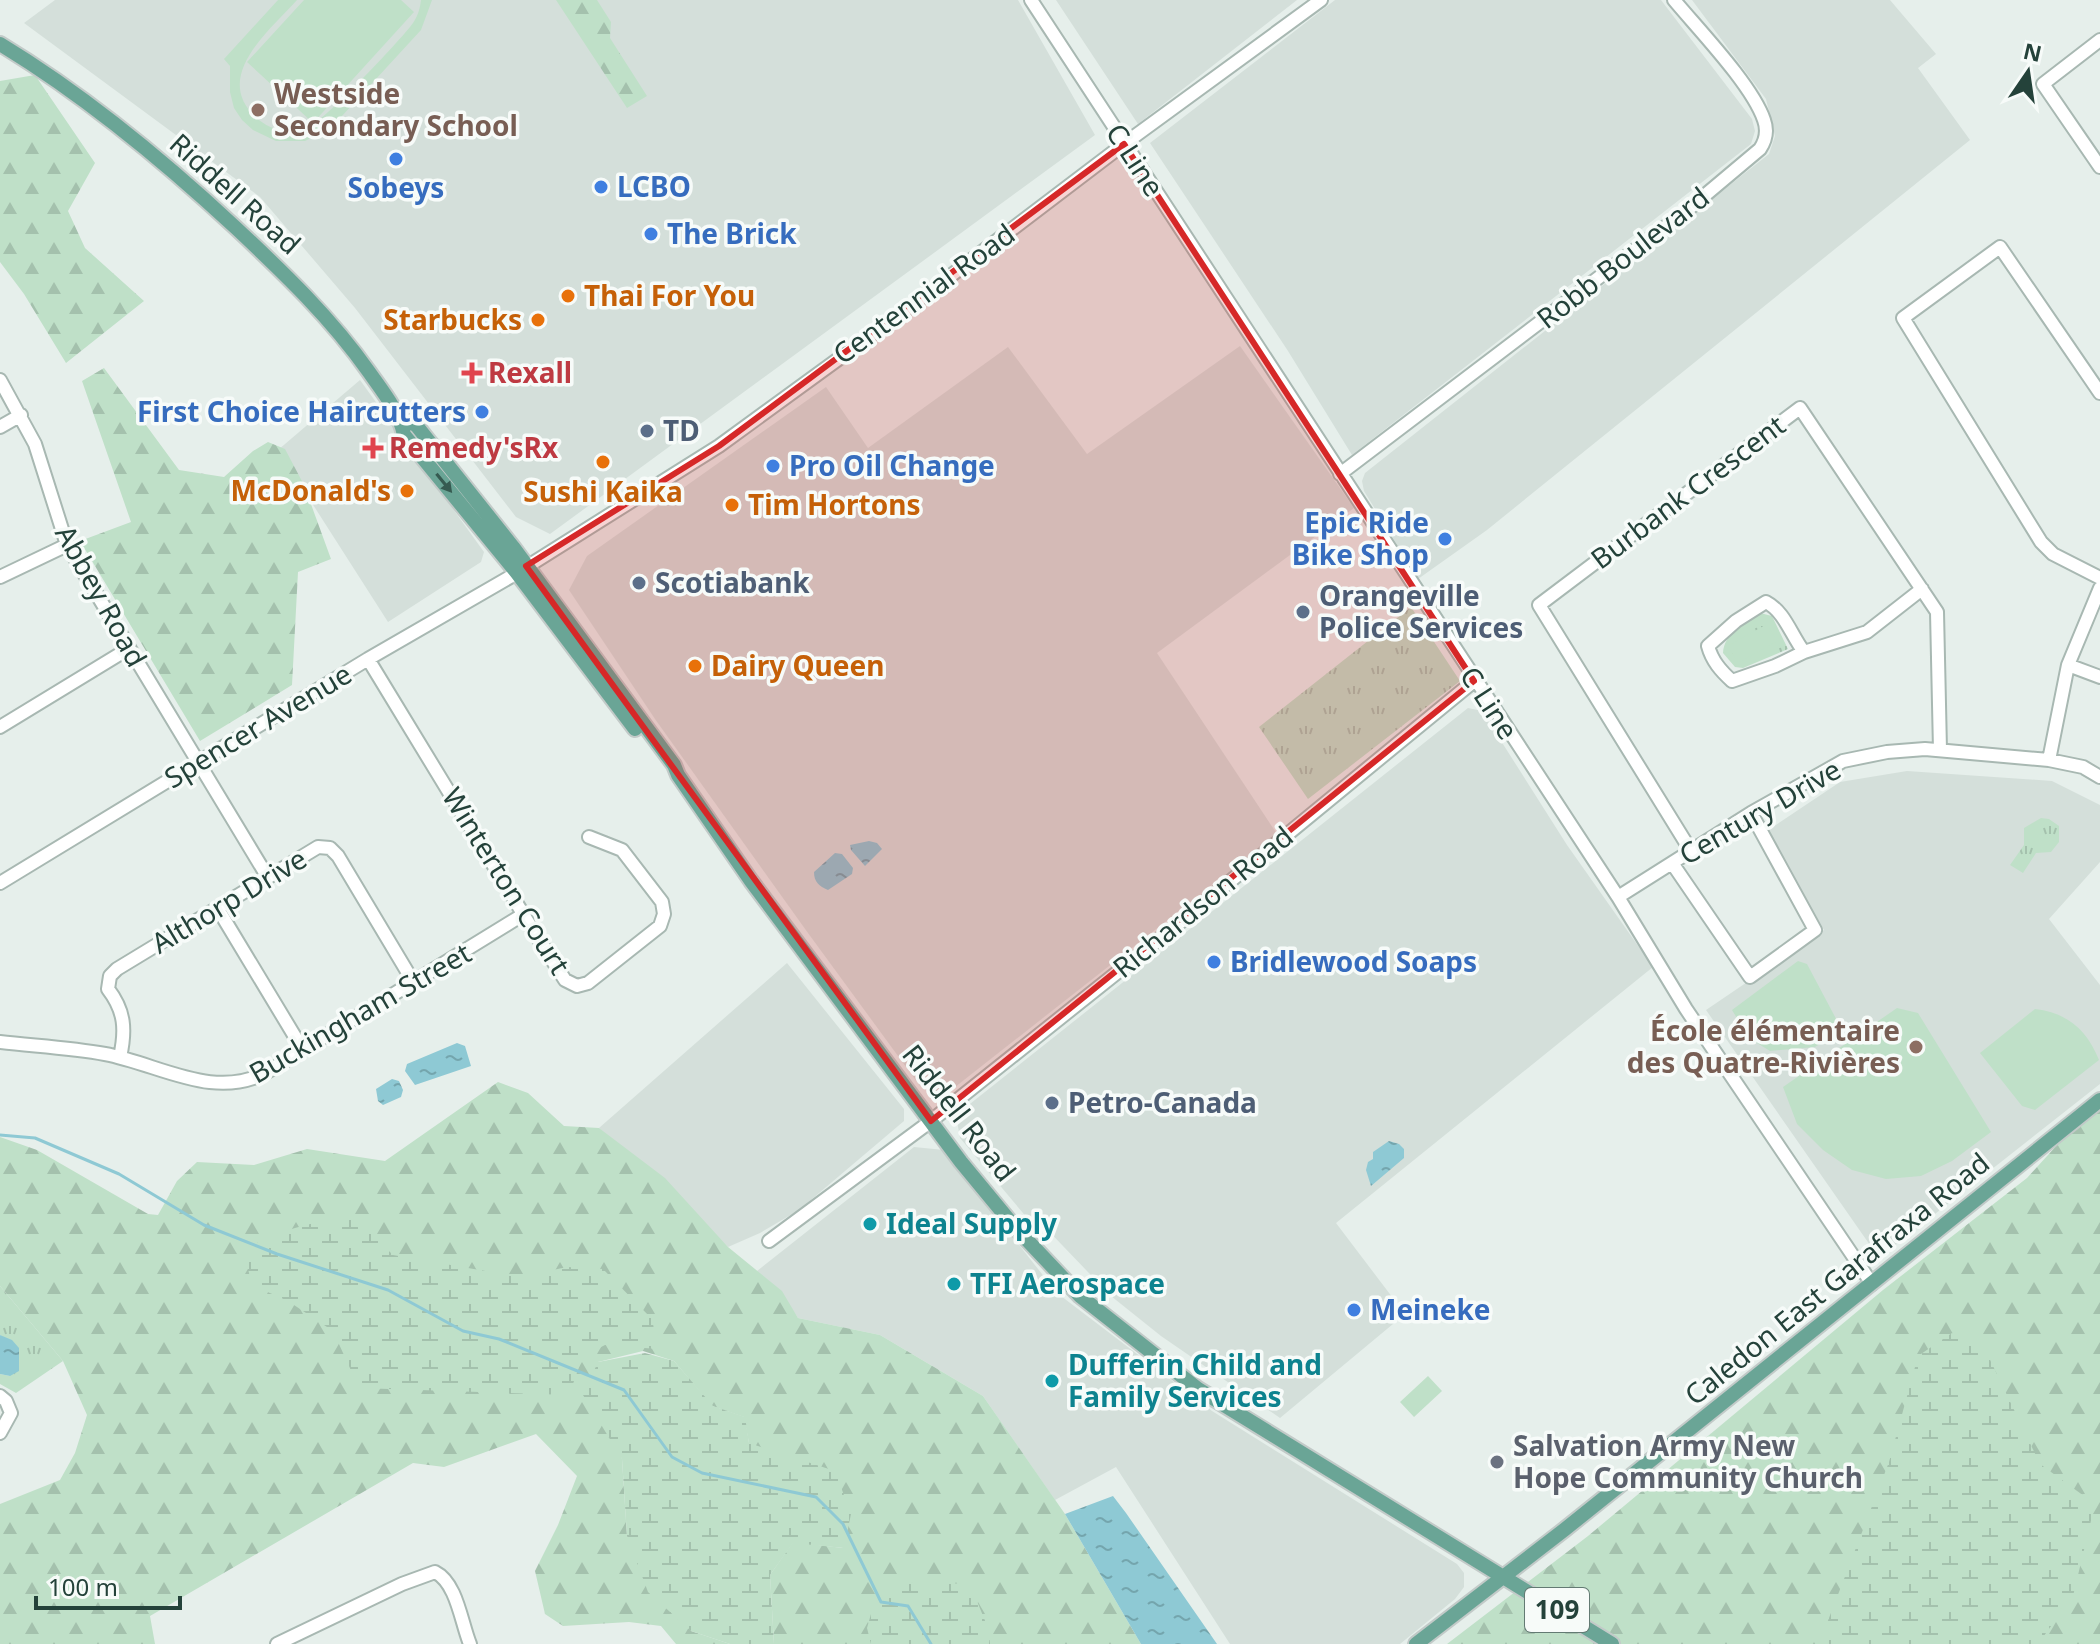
<svg xmlns="http://www.w3.org/2000/svg" width="2100" height="1644" font-family="'Noto Sans',sans-serif">
<defs>
<pattern id="grass-tufts" width="24" height="20" patternUnits="userSpaceOnUse" patternTransform="scale(2)"><rect width="24" height="20" fill="#bfe0c8"/><path d="M3 7l-1-3M5 7V3M7 7l1-3M15 17l-1-3M17 17v-4M19 17l1-3" fill="none" stroke="#a4c1ad"/></pattern>
<pattern id="forest-firs" width="22" height="20" patternUnits="userSpaceOnUse" patternTransform="scale(2)"><rect width="22" height="20" fill="#bfe0c8"/><path d="M5 1l3.5 6h-7zM16 11l3.5 6h-7z" fill="#a4c1ad"/></pattern>
<pattern id="wetland-marsh" width="20" height="14" patternUnits="userSpaceOnUse" patternTransform="scale(2)"><rect width="20" height="14" fill="#bfe0c8"/><path d="M1 5h8M5 5V1M11 12h8M15 12V8" fill="none" stroke="#a4c1ad"/></pattern>
<pattern id="water-ripples" width="26" height="14" patternUnits="userSpaceOnUse" patternTransform="scale(2)"><rect width="26" height="14" fill="#8ec9d4"/><path d="M2 4q2-2 4 0t4 0M15 11q2-2 4 0t4 0" fill="none" stroke="#74a5ad"/></pattern>
</defs>
<rect width="100%" height="100%" fill="#e6efeb"/>
<path fill="#d4dfda" d="M55,0H1018L1095,135L550,534L516,517L355,308L260,197L24,23Z
M1056,0H1297L1138,124Z
M1335,0H1661L1752,119L1755,131L1751,144L1352,455L1288,351L1150,143Z
M1692,0H1890L1936,54L1918,68L1970,140L1487,530L1418,579L1364,491L1362,481L1365,473L1769,154L1775,136L1766,99Z
M1240,346L1354,508L1157,653L1277,834L950,1091L934,1093L920,1086L808,933L655,719L569,590L587,556L826,387L868,448L1008,347L1087,454Z
M360,380L484,552L481,562L388,622L278,450Z
M1468,708L1482,711L1567,845L1653,967L1336,1223L1405,1314L1280,1418L1161,1336L1111,1296L1039,1221L1028,1219L960,1138L956,1115Z
M1907,771L2052,781L2100,805V862L2049,919L2100,985V1084L1879,1258L1706,1010L1824,930L1767,831L1840,782Z
M787,963L904,1109V1121L799,1210L760,1233L728,1247L599,1128Z
M914,1147L944,1150L1057,1293L1212,1411L1457,1564L1464,1573V1587L1455,1599L1400,1644H1230L1116,1467L1055,1500L983,1396L880,1335L798,1318L779,1290L757,1271Z"/>
<path fill="url(#grass-tufts)" d="M1411,607L1460,681L1308,799L1259,727Z
M1760,613L1772,616L1788,649L1743,668L1735,667L1723,653C1724,633 1745,624 1760,613Z
M2041,818L2049,819L2059,826V842L2051,852L2036,853L2023,873L2010,865L2024,845V828Z
M0,1286L63,1361L16,1393L0,1384V1374L10,1376L3,1337L0,1335Z"/>
<path fill="url(#forest-firs)" d="M556,0H597L611,22L610,38L647,96L627,108Z
M35,75L95,163L68,211L85,248L144,301L66,363L24,294L0,262V81Z
M104,368L179,470L224,477L253,451L268,442L285,449L304,485L331,559L298,572L292,685L200,741L80,541L131,522L82,381Z
M498,1082L528,1093L564,1126L599,1128L665,1178L728,1247L782,1291L798,1318L880,1335L983,1396L1065,1514L1141,1644H774L770,1575L793,1542L843,1548L749,1443L744,1417L712,1406L674,1361L643,1351L598,1362L622,1459L627,1536L691,1631L730,1644H676L661,1626L629,1622L563,1626L545,1614L535,1571L558,1525L577,1476L536,1434L444,1467L413,1463L150,1616L155,1644H0V1504L60,1480L75,1453L87,1415L63,1361L0,1286V1137L37,1150L148,1214L158,1215L177,1181L197,1162L254,1165L307,1149L385,1161Z
M2100,1098V1644H1447L1588,1536L1883,1290L2027,1178Z"/>
<path fill="url(#wetland-marsh)" d="M353,1216L393,1255L520,1277L567,1267L603,1269L652,1319L658,1349L605,1345L583,1356L569,1395L359,1388L333,1331L288,1301L252,1285L244,1253C266,1231 321,1221 353,1216Z
M1952,1333L1981,1341L2040,1464L2095,1504L2073,1596L2038,1644H1819L1889,1462L1918,1356Z
M645,1353L674,1361L713,1406L745,1417L749,1443L835,1471L851,1514L844,1548L793,1543L770,1575L774,1644H730L691,1631L648,1592L627,1536L622,1459L583,1395L598,1362Z
M909,1582L970,1584L988,1628L990,1644H871L867,1628L875,1600Z"/>
<path fill="#bfe0c8" d="M278,0H297C269,31 209,79 259,120C271,130 290,134 305,130C320,125 401,40 413,23C418,16 420,8 421,0H432L421,30L330,129L305,141H276L253,130L242,120L234,108L230,92V66L224,59Z
M304,0H401L414,12L313,123L247,62Z
M1767,624L1777,641L1738,663L1728,646Z
M1798,961L1807,964L1842,1030L1815,1047L1770,1051L1749,1038L1732,1010Z
M1897,1008L1918,1013L1991,1132L1952,1161L1921,1176L1886,1179L1852,1170L1823,1150L1797,1124L1783,1087Z
M2035,1009C2068,1013 2087,1030 2099,1060L2035,1110L2022,1106L1980,1053Z
M1428,1376L1442,1391L1414,1417L1400,1402Z"/>
<path fill="url(#water-ripples)" d="M869,841L877,843L882,849L865,866L851,850L850,845Z
M835,853L842,854L853,868L852,874L828,890C819,886 814,882 814,872Z
M457,1043L465,1046L471,1066L415,1085L405,1071L407,1064Z
M392,1079L399,1081L403,1090L401,1097L383,1105L378,1101L376,1089Z
M1389,1141L1399,1144L1404,1149V1158L1371,1186L1366,1170L1368,1162L1373,1159V1152Z
M0,1335L12,1340L19,1348V1371L10,1376L0,1374Z
M1113,1496L1126,1513L1217,1644H1141L1065,1514Z"/>
<g fill="none" stroke-linecap="round" stroke-linejoin="round">
<path stroke="#8ec9d4" stroke-width="3" d="M0,1135L35,1138L119,1174L204,1225L277,1254L388,1290L463,1331L499,1339L624,1390L672,1457L702,1473L816,1497L843,1524L881,1602L908,1606L931,1644"/>
<defs>
<path id="minor" d="M1031,0L1618,897L1686,1009L1872,1284
M2100,40L2043,84L2100,167
M0,380L35,444L67,545L267,876
M2100,393L2000,247L1903,318L2041,542L2053,554L2100,578
M0,427L21,415
M1340,474L1685,212L1760,149C1766,140 1768,131 1764,120C1752,85 1699,30 1674,0
M0,577L67,545
M1804,652C1791,635 1785,612 1766,602L1736,621L1708,646C1712,661 1721,671 1732,681L1775,666L1804,652L1867,632L1922,589
M368,659L531,927L565,980L577,986L588,983L660,926L664,914L662,902L622,850L589,837
M2068,665L2100,677
M0,727L128,649
M2049,760L2068,665L2100,588
M1691,851L1539,605L1800,408L1937,612L1940,750
M1672,863L1750,977L1815,930L1751,813
M0,883L368,659L517,573L719,446L903,312L1124,144L1321,0
M1618,897L1751,813L1843,761L1887,752L1925,749L2049,760L2083,767L2100,777
M218,909L303,1050
M0,1042C35,1046 71,1048 105,1054C159,1064 214,1101 267,1072L524,914
M120,1057C126,1030 125,1011 108,989L110,976L117,969L318,847L330,848L338,856L414,983
M769,1241L931,1121L1183,920L1474,681
M0,1396L6,1401L11,1413L0,1433
M277,1644L402,1584L435,1572C457,1583 461,1622 470,1644"/>
<path id="major" d="M0,44C86,96 163,160 236,228C284,273 331,318 369,372C383,392 399,411 404,435L517,573L635,729
M401,419L416,425L513,547L674,765L678,775L751,881L961,1162L1013,1225L1080,1296L1198,1389L1612,1644
M1416,1644L1564,1530L2100,1100"/>
</defs>
<use href="#minor" stroke="#a8b8b2" stroke-width="16"/>
<use href="#major" stroke="#c2cac8" stroke-width="18"/>
<use href="#minor" stroke="#fff" stroke-width="12"/>
<use href="#major" stroke="#6aa596" stroke-width="14"/>
</g>
<defs><path id="oneway-solid" d="M-6-.8H1V-3.2L6.5 0L1 3.2V.8H-6Z" transform="scale(2)"/></defs>
<use fill="#365b51" href="#oneway-solid" transform="translate(444 483) rotate(51)"/>
<path fill="#d62828" fill-opacity="0.2" stroke="#d62828" stroke-width="6" stroke-linejoin="round" d="M1124,144L1474,681L931,1121L526,566L719,446Z"/>
<g fill="#8d6e63" stroke="#f7fbf9" stroke-width="3">
<circle cx="258" cy="110" r="8"/>
<circle cx="1916" cy="1047" r="8"/>
</g>
<g fill="#3f7fe0" stroke="#f7fbf9" stroke-width="3">
<circle cx="396" cy="159" r="8"/>
<circle cx="601" cy="187" r="8"/>
<circle cx="651" cy="234" r="8"/>
<circle cx="482" cy="412" r="8"/>
<circle cx="773" cy="466" r="8"/>
<circle cx="1445" cy="539" r="8"/>
<circle cx="1214" cy="962" r="8"/>
<circle cx="1354" cy="1310" r="8"/>
</g>
<g fill="#e8710a" stroke="#f7fbf9" stroke-width="3">
<circle cx="568" cy="296" r="8"/>
<circle cx="538" cy="320" r="8"/>
<circle cx="603" cy="462" r="8"/>
<circle cx="407" cy="491" r="8"/>
<circle cx="732" cy="505" r="8"/>
<circle cx="695" cy="666" r="8"/>
</g>
<g fill="#e0444e" stroke="#f7fbf9" stroke-width="3">
<path d="M468 361h8v8h8v8h-8v8h-8v-8h-8v-8h8z"/>
<path d="M369 436h8v8h8v8h-8v8h-8v-8h-8v-8h8z"/>
</g>
<g fill="#5c6f8a" stroke="#f7fbf9" stroke-width="3">
<circle cx="647" cy="431" r="8"/>
<circle cx="639" cy="583" r="8"/>
<circle cx="1303" cy="612" r="8"/>
<circle cx="1052" cy="1103" r="8"/>
</g>
<g fill="#0f9aa8" stroke="#f7fbf9" stroke-width="3">
<circle cx="870" cy="1224" r="8"/>
<circle cx="954" cy="1284" r="8"/>
<circle cx="1052" cy="1381" r="8"/>
</g>
<circle fill="#6b7280" stroke="#f7fbf9" stroke-width="3" cx="1497" cy="1462" r="8"/>
<g text-anchor="middle" stroke-width="7" stroke-linejoin="round" paint-order="stroke">
<rect fill="#f7fbf9" stroke="#637a73" stroke-width="2" x="1525" y="1588" width="64" height="44" rx="6"/>
<g font-size="26" font-weight="bold" fill="#24423a">
<text x="1557" y="1619">109</text>
</g>
<g font-size="28" font-weight="bold" fill="#785e54" stroke="#f7fbf9" text-anchor="start">
<text x="274" y="104">Westside<tspan x="274" dy="32">Secondary School</tspan></text>
<text x="1900" y="1041" text-anchor="end">École élémentaire<tspan x="1900" dy="32">des Quatre-Rivières</tspan></text>
</g>
<g font-size="28" fill="#24423a" stroke="#f7fbf9">
<text transform="translate(1135 160) rotate(57)" y="10">C Line</text>
<text transform="translate(235 194) rotate(42)" y="10">Riddell Road</text>
<text transform="translate(1623 258) rotate(-38)" y="10">Robb Boulevard</text>
<text transform="translate(924 294) rotate(-36)" y="10">Centennial Road</text>
<text transform="translate(1688 492) rotate(-37)" y="10">Burbank Crescent</text>
<text transform="translate(101 596) rotate(61)" y="10">Abbey Road</text>
<text transform="translate(1489 703) rotate(57)" y="10">C Line</text>
<text transform="translate(258 726) rotate(-31)" y="10">Spencer Avenue</text>
<text transform="translate(1760 812) rotate(-30)" y="10">Century Drive</text>
<text transform="translate(506 881) rotate(58)" y="10">Winterton Court</text>
<text transform="translate(229 901) rotate(-31)" y="10">Althorp Drive</text>
<text transform="translate(1203 902) rotate(-39)" y="10">Richardson Road</text>
<text transform="translate(360 1013) rotate(-30)" y="10">Buckingham Street</text>
<text transform="translate(959 1113) rotate(52)" y="10">Riddell Road</text>
<text transform="translate(1837 1279) rotate(-39)" y="10">Caledon East Garafraxa Road</text>
</g>
<g font-size="28" font-weight="bold" fill="#366cbe" stroke="#f7fbf9" text-anchor="start">
<text x="617" y="197">LCBO</text>
<text x="396" y="198" text-anchor="middle">Sobeys</text>
<text x="667" y="244">The Brick</text>
<text x="466" y="422" text-anchor="end">First Choice Haircutters</text>
<text x="789" y="476">Pro Oil Change</text>
<text x="1429" y="533" text-anchor="end">Epic Ride<tspan x="1429" dy="32">Bike Shop</tspan></text>
<text x="1230" y="972">Bridlewood Soaps</text>
<text x="1370" y="1320">Meineke</text>
</g>
<g font-size="28" font-weight="bold" fill="#c56008" stroke="#f7fbf9" text-anchor="start">
<text x="584" y="306">Thai For You</text>
<text x="522" y="330" text-anchor="end">Starbucks</text>
<text x="391" y="501" text-anchor="end">McDonald's</text>
<text x="603" y="502" text-anchor="middle">Sushi Kaika</text>
<text x="748" y="515">Tim Hortons</text>
<text x="711" y="676">Dairy Queen</text>
</g>
<g font-size="28" font-weight="bold" fill="#be3a42" stroke="#f7fbf9" text-anchor="start">
<text x="488" y="383">Rexall</text>
<text x="389" y="458">Remedy'sRx</text>
</g>
<g font-size="28" font-weight="bold" fill="#4e5e75" stroke="#f7fbf9" text-anchor="start">
<text x="663" y="441">TD</text>
<text x="655" y="593">Scotiabank</text>
<text x="1319" y="606">Orangeville<tspan x="1319" dy="32">Police Services</tspan></text>
<text x="1068" y="1113">Petro-Canada</text>
</g>
<g font-size="28" font-weight="bold" fill="#0d838f" stroke="#f7fbf9" text-anchor="start">
<text x="886" y="1234">Ideal Supply</text>
<text x="970" y="1294">TFI Aerospace</text>
<text x="1068" y="1375">Dufferin Child and<tspan x="1068" dy="32">Family Services</tspan></text>
</g>
<g font-size="28" font-weight="bold" fill="#5b616d" stroke="#f7fbf9" text-anchor="start">
<text x="1513" y="1456">Salvation Army New<tspan x="1513" dy="32">Hope Community Church</tspan></text>
</g>
</g>
<g transform="translate(2028 72) rotate(13)" stroke="#f7fbf9" stroke-width="6" paint-order="stroke">
<path d="M0-6L14 30L0 20L-14 30Z" fill="#24423a"/>
<text y="-12" font-size="22" font-weight="bold" text-anchor="middle" fill="#24423a">N</text>
</g>
<path d="M36 1596v12h144v-12" fill="none" stroke="#24423a" stroke-width="4"/>
<text x="48" y="1596" font-size="24" fill="#24423a" stroke="#f7fbf9" stroke-width="6" paint-order="stroke">100 m</text>
</svg>
